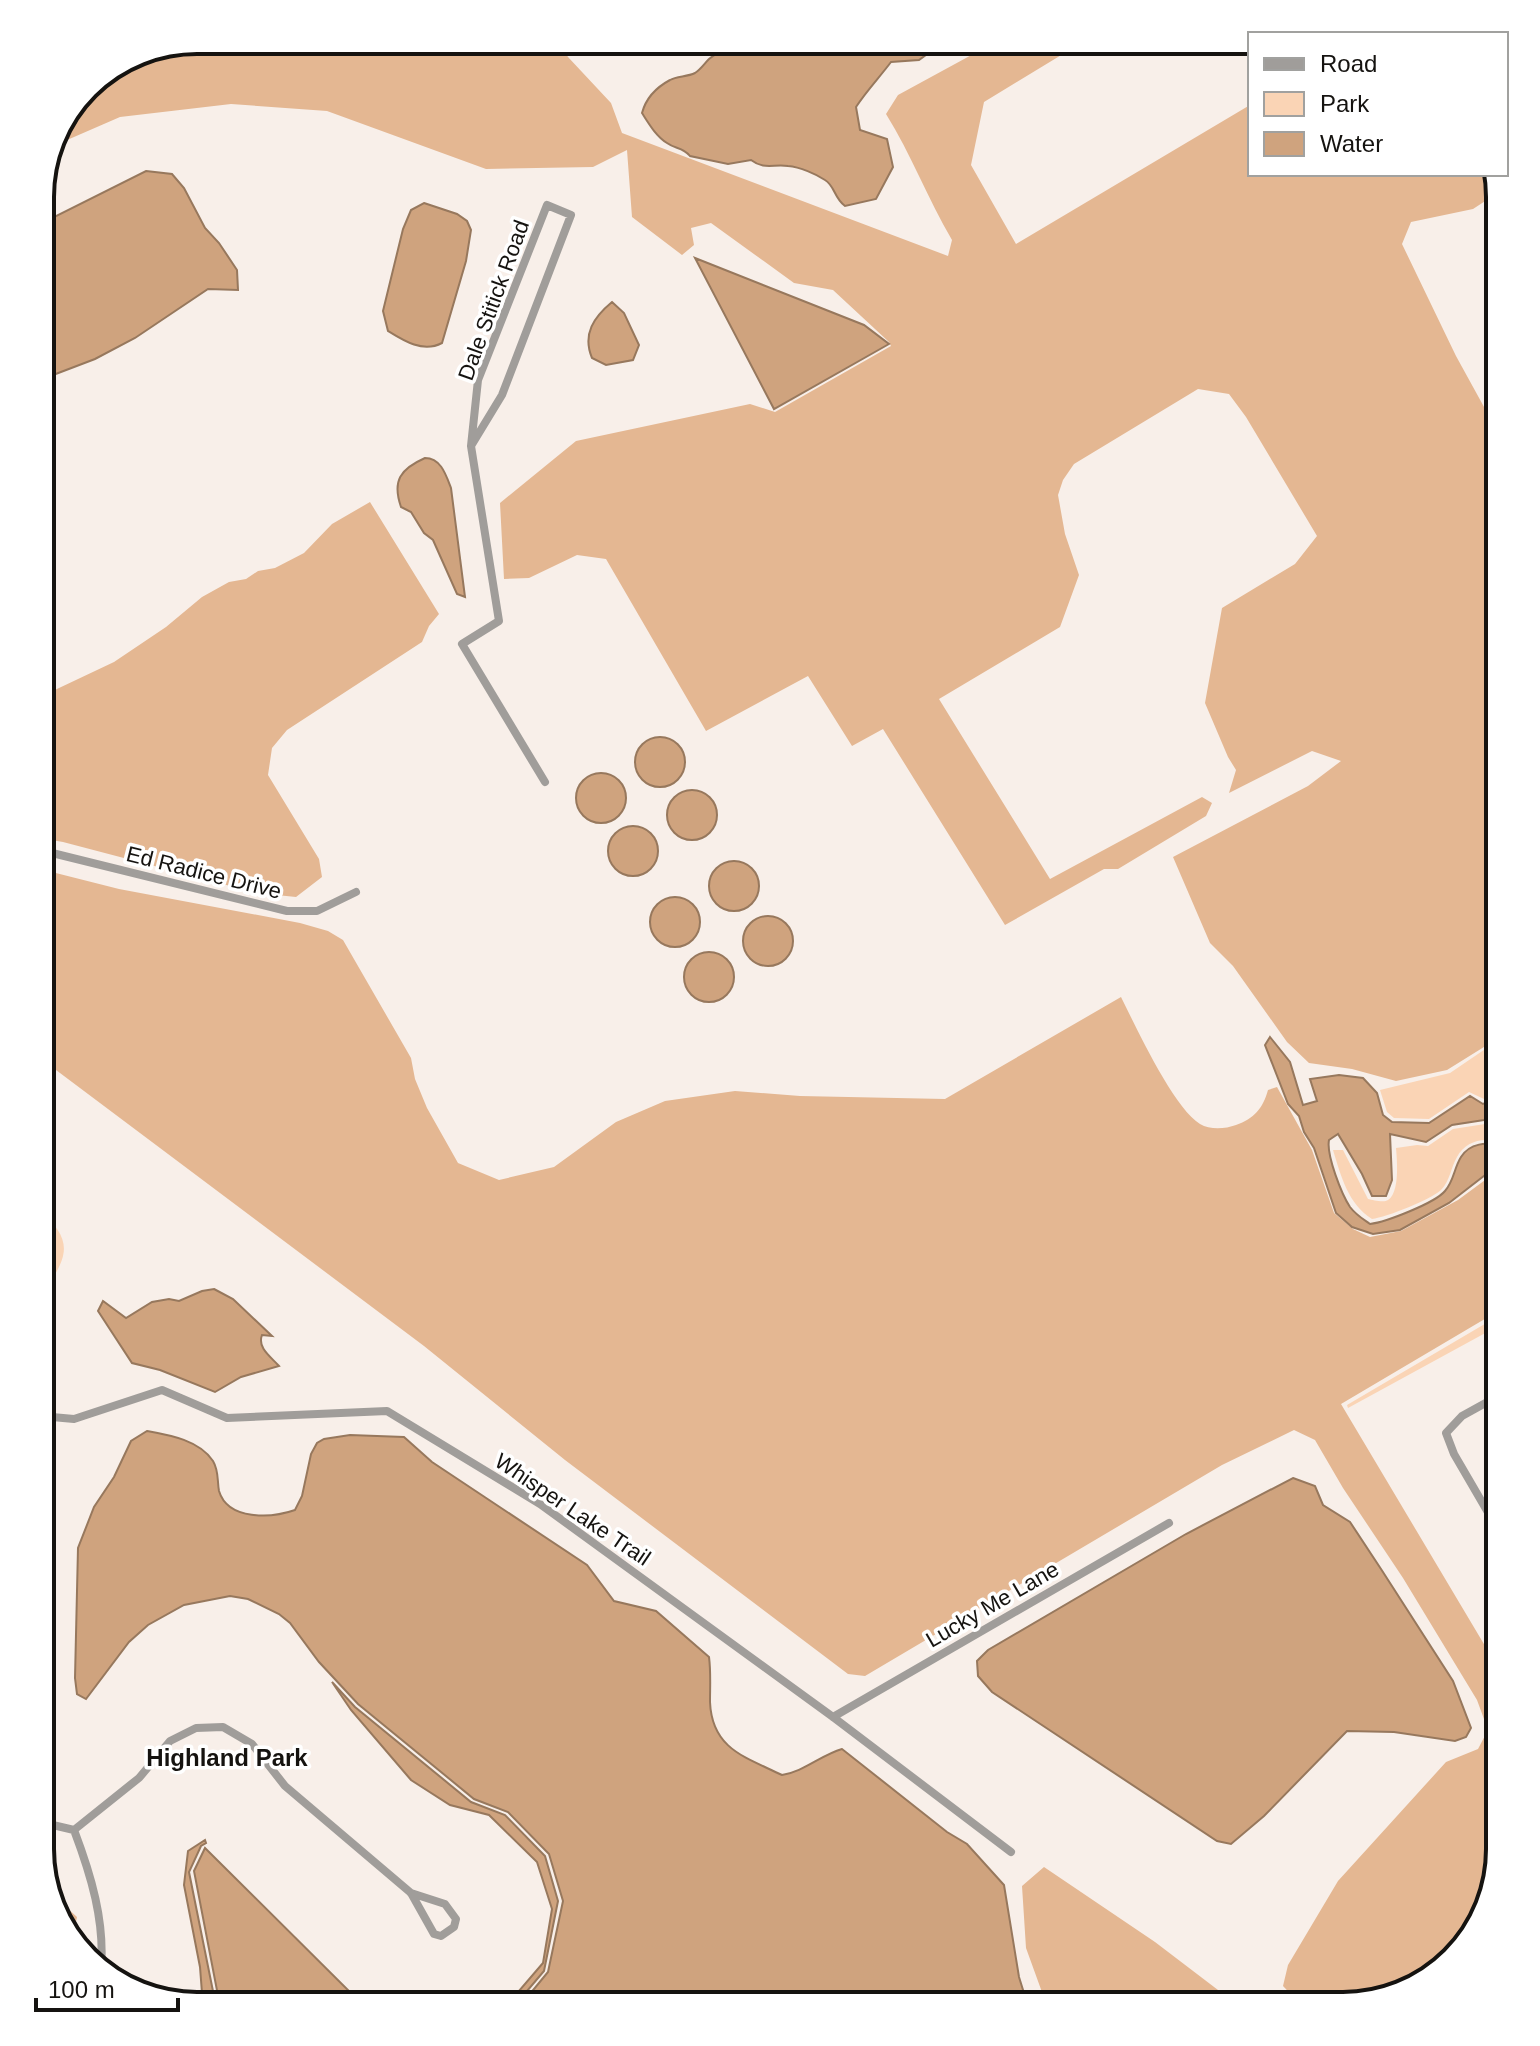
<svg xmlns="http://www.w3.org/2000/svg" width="1540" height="2046" font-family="Arial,sans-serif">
<rect width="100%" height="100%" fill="#f8efe9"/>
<path fill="#fad4b5" d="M1500,1039V1093L1484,1099L1469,1092L1429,1119L1394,1118L1387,1112L1380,1090L1450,1073Z
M1500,1118V1143C1485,1136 1465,1141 1457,1157C1451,1167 1450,1181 1441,1190C1430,1200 1387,1217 1372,1219C1348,1204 1341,1176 1333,1150H1343L1368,1199C1373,1200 1384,1203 1388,1200C1400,1192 1397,1160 1396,1148L1417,1145L1428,1146L1453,1129L1485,1124Z
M40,1211C66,1234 72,1249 52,1279L40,1282Z
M1500,1315V1325L1348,1408L1347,1405Z"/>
<path fill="#e4b792" d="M197,40H557L568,57L611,103L622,133L948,256L952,240C928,199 911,154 886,114L898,95L999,40H1086L984,102L971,165L1016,244L1250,105V174H1493L1499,192L1473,209L1411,222L1402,244L1456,356L1500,436V1033L1492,1042L1447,1070L1396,1081L1352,1069L1309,1063L1287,1042L1233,966L1210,943L1173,857L1308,786L1341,761L1312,751L1229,793L1236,770L1228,757L1205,703L1222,608L1295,564L1317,536L1246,417L1229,394L1198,389L1074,464L1063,480L1058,495L1065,534L1079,575L1060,627L939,699L1050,879L1202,797L1212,803L1206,816L1118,869H1104L1005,925L883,729L852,746L808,676L706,731L606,559L577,555L529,578L504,579L500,503L576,441L750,404L775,412L891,346L889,342L833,290L794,283L711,223L691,228L694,245L682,255L632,217L627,150L593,167L486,169L327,111L231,104L120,117L51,147C62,106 98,70 136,53C154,45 178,44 197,40Z
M370,502L439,614L429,626L422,642L287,730L272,748L268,775L319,859L322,877L296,897L257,893L63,842L40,838V697L114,662L166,627L202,597L229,582L246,579L258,571L275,568L304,553L332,524Z
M40,869L119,889L300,923L328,931L343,940L411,1058L415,1079L427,1108L458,1163L499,1180L554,1167L616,1122L665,1101L735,1091L800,1096L945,1099L1121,997C1136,1027 1173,1107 1200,1124C1210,1130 1225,1129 1236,1125C1254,1119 1263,1108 1268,1090L1277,1087L1312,1150L1334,1213L1353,1229L1370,1237L1401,1231L1458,1200L1500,1169V1310L1341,1404L1500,1671V1849L1479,1927L1430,1980L1343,2006H1302L1283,1986L1288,1965L1338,1881L1446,1762L1478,1749L1488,1730L1477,1700L1403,1578L1343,1488L1315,1440L1294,1430L1222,1465L865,1676L848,1674L565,1460L424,1346L40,1058Z
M1044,1867L1155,1942L1239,2006H1047L1026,1948L1022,1886Z
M54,1896L77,1917L72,1941L66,1936Z"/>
<path fill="#cfa37e" stroke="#97785d" stroke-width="2" d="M757,40H960L943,54L926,55L919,60L891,62C879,78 867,90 856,107L860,130L887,139L893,167L876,199L845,206C834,198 835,186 825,180C816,174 800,167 788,166C773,164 764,170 751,160L728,164L690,156C683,147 675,149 667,143C656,136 649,124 642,113C646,98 657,87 670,80C677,76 687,77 695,73C701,69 704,64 709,59C722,48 741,45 757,40Z
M146,171L172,174L184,188L205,228L219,243L237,270L238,290L208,289L135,338L95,359L40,380V224Z
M424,203L457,214L467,221L471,230L466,261L442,343C423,353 404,341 388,331L383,311L403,229L411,210Z
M695,258L864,325L889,344L774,409Z
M612,302L624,313L639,345L633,360L606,365L592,358C582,334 594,317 612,302Z
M425,458C441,458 446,475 451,488L465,597L457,594L433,540L424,533L411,512L401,507C392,481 400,469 425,458Z
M635 762a25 25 0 1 1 50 0a25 25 0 1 1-50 0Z
M576 798a25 25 0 1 1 50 0a25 25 0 1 1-50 0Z
M667 815a25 25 0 1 1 50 0a25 25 0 1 1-50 0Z
M608 851a25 25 0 1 1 50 0a25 25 0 1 1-50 0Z
M709 886a25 25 0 1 1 50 0a25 25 0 1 1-50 0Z
M650 922a25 25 0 1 1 50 0a25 25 0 1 1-50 0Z
M743 941a25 25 0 1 1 50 0a25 25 0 1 1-50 0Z
M684 977a25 25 0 1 1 50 0a25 25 0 1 1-50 0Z
M1270,1037L1290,1062L1303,1105L1317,1101L1310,1079L1339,1075L1363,1078L1377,1093L1383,1115L1392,1122L1429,1123L1470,1096L1483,1104L1500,1097V1113L1484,1120L1452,1125L1426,1142L1390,1134L1392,1180L1386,1196H1372L1362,1174L1338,1134L1329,1140C1326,1155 1342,1195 1350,1207C1356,1215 1363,1219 1370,1224C1386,1222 1435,1203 1445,1191C1454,1181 1454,1168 1461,1157C1469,1144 1488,1140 1500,1148V1160L1489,1172L1449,1203L1400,1230L1373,1234L1352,1227L1336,1213L1314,1148L1304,1132L1299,1116L1288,1104L1265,1045Z
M214,1289L233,1299L272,1336L262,1335C257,1348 271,1357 279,1366L241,1377L215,1392L160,1370L132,1363L98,1311L103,1301L126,1318L152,1302L169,1299L179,1301L202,1291Z
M147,1431C169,1435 199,1440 213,1461C219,1471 217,1480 219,1491C228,1521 272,1518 295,1510L302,1496L311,1454L317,1443L324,1439L350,1435L404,1437L432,1462L587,1565L614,1601L656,1611L709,1657C711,1672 710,1687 710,1702C712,1749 745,1757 782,1775C803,1772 821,1755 842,1749L947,1832L967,1844L1004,1885L1019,1977L1028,2006H516L525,2000L548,1972L563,1901L549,1854L508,1812L474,1799L358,1704L319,1662L290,1623L279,1614L248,1599L230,1596L184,1605L148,1625L129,1642L86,1699L77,1694L75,1678L78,1548L94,1507L114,1477L131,1441Z
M1293,1478L1315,1486L1323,1505L1350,1522L1381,1569L1453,1681L1471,1728L1466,1737L1455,1741L1394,1732L1347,1731L1264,1816L1231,1844L1217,1841L992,1692L978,1676L977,1661L988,1650L1186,1534Z
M332,1682L355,1707L471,1802L505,1815L545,1856L558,1901L544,1971L522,1997L506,2006L543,1963L552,1909L537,1862L489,1815L450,1805L411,1780L351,1710Z
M205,1840L206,1843L201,1846L189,1872L216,2006H203L200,1967L184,1885L188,1851Z
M205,1848L364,2006H220L194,1871Z"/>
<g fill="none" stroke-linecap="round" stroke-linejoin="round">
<path stroke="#a09d9a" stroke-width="8" d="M471,446L478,380L547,205L571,215L502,395L471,446L499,621L462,644L545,782
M40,850L287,911H317L356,892
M52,1417L74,1419L162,1390L227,1418L387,1411L540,1504L833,1717L1011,1852
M40,1444C54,1420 56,1393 40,1369
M1500,1533L1454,1454L1446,1433L1462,1416L1500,1395
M833,1717L1169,1523
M40,1822L74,1830L139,1778L170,1741L196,1728L223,1727L252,1744L285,1786L411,1893L434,1934L441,1936L454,1927L456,1919L445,1904L411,1893
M74,1830C91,1875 105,1921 101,1969"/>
</g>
<g text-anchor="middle" stroke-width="7" stroke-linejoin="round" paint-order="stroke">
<g font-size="22" fill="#151310" stroke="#fff">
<text transform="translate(493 300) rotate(-70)" y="8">Dale Stitick Road</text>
<text transform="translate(204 872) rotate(14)" y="8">Ed Radice Drive</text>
<text transform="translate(573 1509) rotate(34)" y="8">Whisper Lake Trail</text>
<text transform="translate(992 1604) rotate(-30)" y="8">Lucky Me Lane</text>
</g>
<g font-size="24" font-weight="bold" fill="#151310" stroke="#fff">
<text x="227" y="1766">Highland Park</text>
</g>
</g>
<path d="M0 0H1540V2046H0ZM197 54H1343A143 143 0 0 1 1486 197V1849A143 143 0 0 1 1343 1992H197A143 143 0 0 1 54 1849V197A143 143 0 0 1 197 54Z" fill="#fff" fill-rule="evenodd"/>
<path fill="none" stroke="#151310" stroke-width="4" d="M197 54H1343A143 143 0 0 1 1486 197V1849A143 143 0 0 1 1343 1992H197A143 143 0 0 1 54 1849V197A143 143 0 0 1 197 54Z"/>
<rect x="1248" y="32" width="260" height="144" fill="#ffffff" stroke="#a1a19f" stroke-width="2"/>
<rect x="1264" y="58" width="40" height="12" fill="#a09d9a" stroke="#a1a19f" stroke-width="2"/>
<text x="1320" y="72" font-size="24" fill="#151310">Road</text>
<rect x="1264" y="92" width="40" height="24" fill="#fad4b5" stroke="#a1a19f" stroke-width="2"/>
<text x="1320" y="112" font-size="24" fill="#151310">Park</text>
<rect x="1264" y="132" width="40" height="24" fill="#cfa37e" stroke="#a1a19f" stroke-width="2"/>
<text x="1320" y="152" font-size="24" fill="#151310">Water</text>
<path d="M36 1998v12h142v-12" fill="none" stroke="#151310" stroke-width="4"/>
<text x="48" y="1998" font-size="24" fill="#151310" stroke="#ffffff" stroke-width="6" paint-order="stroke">100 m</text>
</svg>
